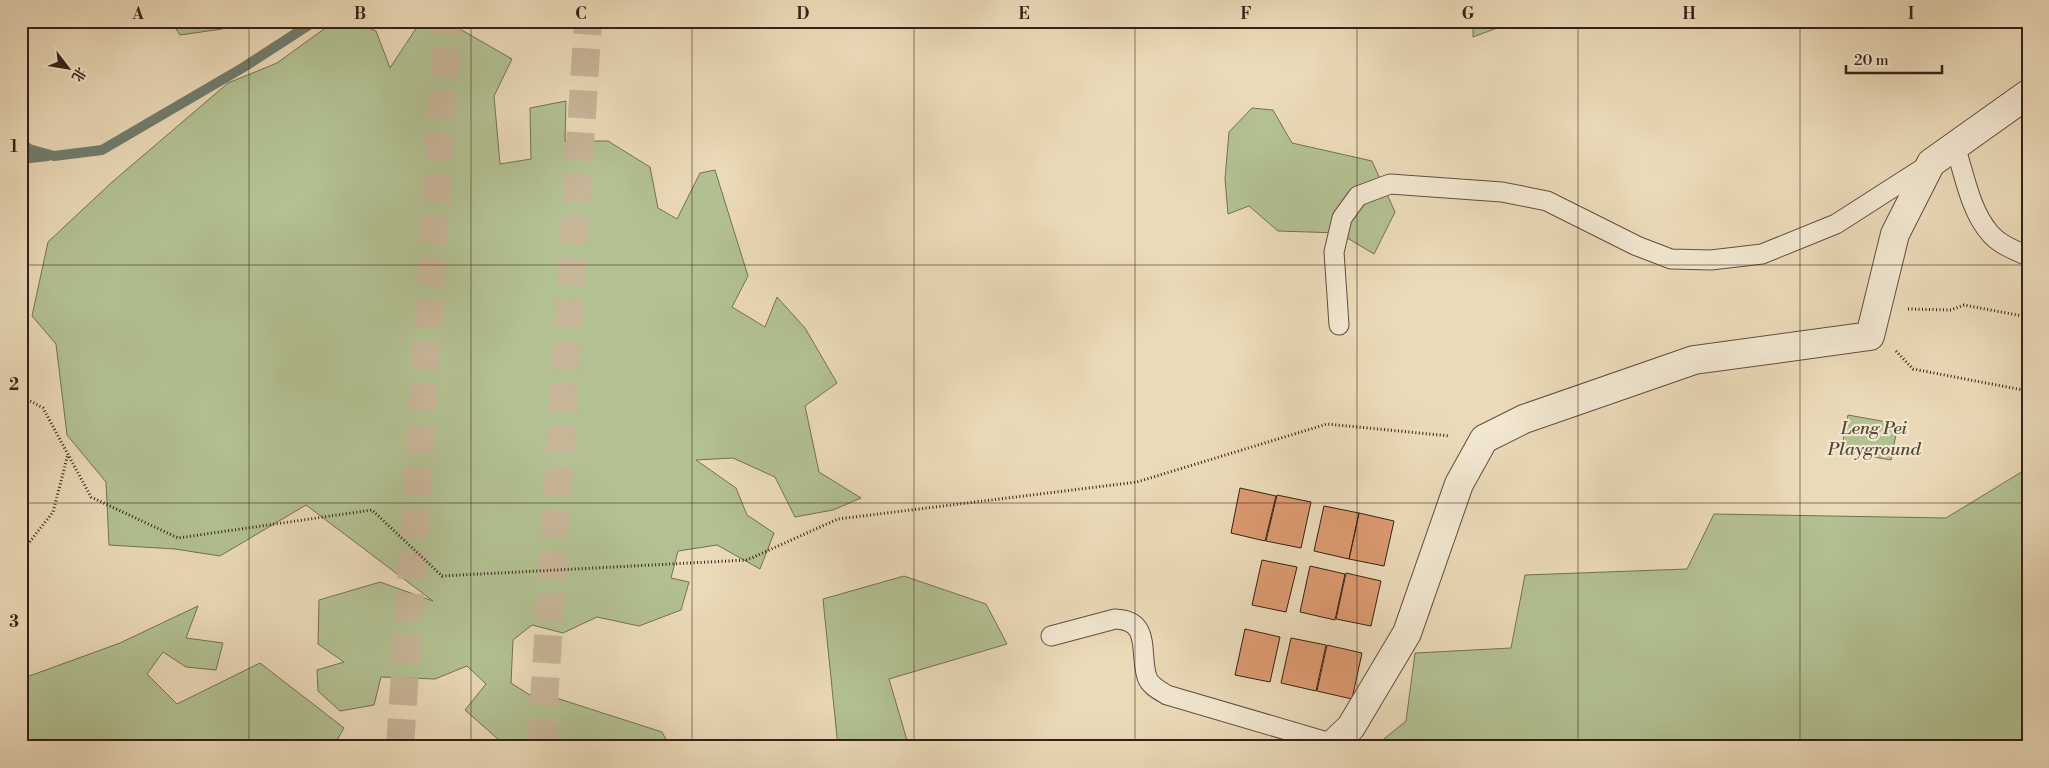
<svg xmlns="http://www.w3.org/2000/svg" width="2049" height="768" font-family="'Libre Bodoni','Noto Serif SC',serif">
<rect width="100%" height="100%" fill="#ebdab8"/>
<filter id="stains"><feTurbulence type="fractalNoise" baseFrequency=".004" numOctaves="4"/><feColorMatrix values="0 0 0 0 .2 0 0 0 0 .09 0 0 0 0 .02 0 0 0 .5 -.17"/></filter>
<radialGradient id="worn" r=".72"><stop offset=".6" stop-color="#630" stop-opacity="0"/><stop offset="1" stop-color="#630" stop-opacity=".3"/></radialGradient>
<path fill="#b3c192" stroke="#747055" d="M171,21H244L222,29L180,35Z
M335,21H352L376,31L390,68L421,21H446L512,59L494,96L500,164L531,159L530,108L566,101L565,141H608L650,167L658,208L677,219L700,173L715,170L748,276L732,307L765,327L777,297L805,328L837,383L805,406L819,472L861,498L833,510L795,517L775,477L733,458L696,460L736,488L747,515L774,533L760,569L717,545L678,551L671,578L689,582L681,610L639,626L597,617L563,633L532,625L513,640L511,683L544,704L550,696L662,732L670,747H507L465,710L486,684L467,666L435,679L381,677L374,705L340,711L318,691L317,670L344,662L318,644L319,600L380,582L433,601L306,505L220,556L175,549L109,545L106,482L67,435L56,344L32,316L48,242L111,183L228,83L277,63Z
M1473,21H1516L1473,37Z
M1252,108L1273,110L1292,143L1372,161L1395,212L1374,254L1339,233L1278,231L1249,206L1228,214L1225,179L1229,132Z
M1848,415L1898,424L1891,460L1841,451Z
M2028,468V747H1374L1406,721L1415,653L1511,648L1525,575L1687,569L1714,514L1946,518Z
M904,576L986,604L1007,644L889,679L909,747H838L823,599Z
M198,606L186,638L223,643L216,670L186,667L163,652L147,674L177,704L260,663L344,728L333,747H21V679L120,643Z"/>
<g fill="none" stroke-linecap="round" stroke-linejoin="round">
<path stroke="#717d6e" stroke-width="10" d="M21,142L29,149L54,156L102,150L244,67L315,21
M21,159L48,156"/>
</g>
<path fill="#dd9a71" stroke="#362018" d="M1240,488L1276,496L1265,541L1231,533Z
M1277,495L1311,502L1301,548L1266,541Z
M1324,506L1359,513L1349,559L1314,551Z
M1359,513L1394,521L1384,566L1349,559Z
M1262,560L1297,567L1286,612L1252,605Z
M1310,566L1345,574L1335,620L1300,612Z
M1346,573L1381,581L1371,626L1336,619Z
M1245,629L1280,637L1270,682L1235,675Z
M1291,638L1326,645L1316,691L1281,683Z
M1327,645L1362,653L1352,699L1317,691Z"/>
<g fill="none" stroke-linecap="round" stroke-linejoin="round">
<path stroke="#c7b598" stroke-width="28" stroke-dasharray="28 14" stroke-linecap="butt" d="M400,747L448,21
M541,747L588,21"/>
<defs>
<path id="lane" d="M1955,146C1964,173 1970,210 1989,232C1998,244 2014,250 2028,256
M1339,325L1334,252L1342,218L1358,196L1390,184L1502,192L1547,201L1637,246L1671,259L1711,260L1762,254L1836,224L1928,165
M1051,636L1115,619C1152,620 1139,653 1147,677C1150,686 1159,690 1167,695L1334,744"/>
<path id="street" d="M1330,747L1351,727L1407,633L1459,484L1484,439L1524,419L1694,360L1870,336L1895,234L1931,163L2028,94"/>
</defs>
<use href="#lane" stroke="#634e40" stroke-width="21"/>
<use href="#street" stroke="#634e40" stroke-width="30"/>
<path stroke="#362018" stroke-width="3" stroke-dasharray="1 2.5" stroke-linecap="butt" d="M1908,309L1951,310L1964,305L2028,317
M1896,351L1913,369L2028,391
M21,396L43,408L91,497L178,538L372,510L442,576L747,560L838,519L1137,482L1327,424L1450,436
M21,553L53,512L68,454"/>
<use href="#lane" stroke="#f2e7d1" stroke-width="19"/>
<use href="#street" stroke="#f2e7d1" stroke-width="28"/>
</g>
<path fill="none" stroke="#362018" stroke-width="1" stroke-opacity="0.55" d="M249,21V747M471,21V747M692,21V747M914,21V747M1135,21V747M1357,21V747M1578,21V747M1800,21V747M21,265H2028M21,503H2028"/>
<g text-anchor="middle" stroke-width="4.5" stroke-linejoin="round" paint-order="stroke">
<g font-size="18" font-style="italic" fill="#554836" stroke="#f2e7d1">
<text x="1874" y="434">Leng Pei<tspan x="1874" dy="21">Playground</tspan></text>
</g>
</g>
<rect width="2049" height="768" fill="none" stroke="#ebdab8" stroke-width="55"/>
<g transform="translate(68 68) rotate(121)" stroke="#f2e7d1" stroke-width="4" paint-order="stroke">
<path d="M0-4L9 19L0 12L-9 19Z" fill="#362018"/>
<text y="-8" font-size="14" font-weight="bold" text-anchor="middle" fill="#362018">北</text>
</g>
<path d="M1846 65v8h96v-8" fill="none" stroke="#362018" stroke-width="2.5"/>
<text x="1854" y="65" font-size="15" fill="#362018" stroke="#f2e7d1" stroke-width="4" paint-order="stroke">20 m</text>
<rect x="28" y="28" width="1994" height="712" fill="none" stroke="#362018" stroke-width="2"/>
<g font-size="16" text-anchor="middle" font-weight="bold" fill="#362018">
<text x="138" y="19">A</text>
<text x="360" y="19">B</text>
<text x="581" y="19">C</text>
<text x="803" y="19">D</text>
<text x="1024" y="19">E</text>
<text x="1246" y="19">F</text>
<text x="1468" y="19">G</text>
<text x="1689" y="19">H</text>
<text x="1911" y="19">I</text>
<text x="14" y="152">1</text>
<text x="14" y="390">2</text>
<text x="14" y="627">3</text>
</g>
<rect width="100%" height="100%" filter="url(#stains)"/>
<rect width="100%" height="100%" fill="url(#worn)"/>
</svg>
